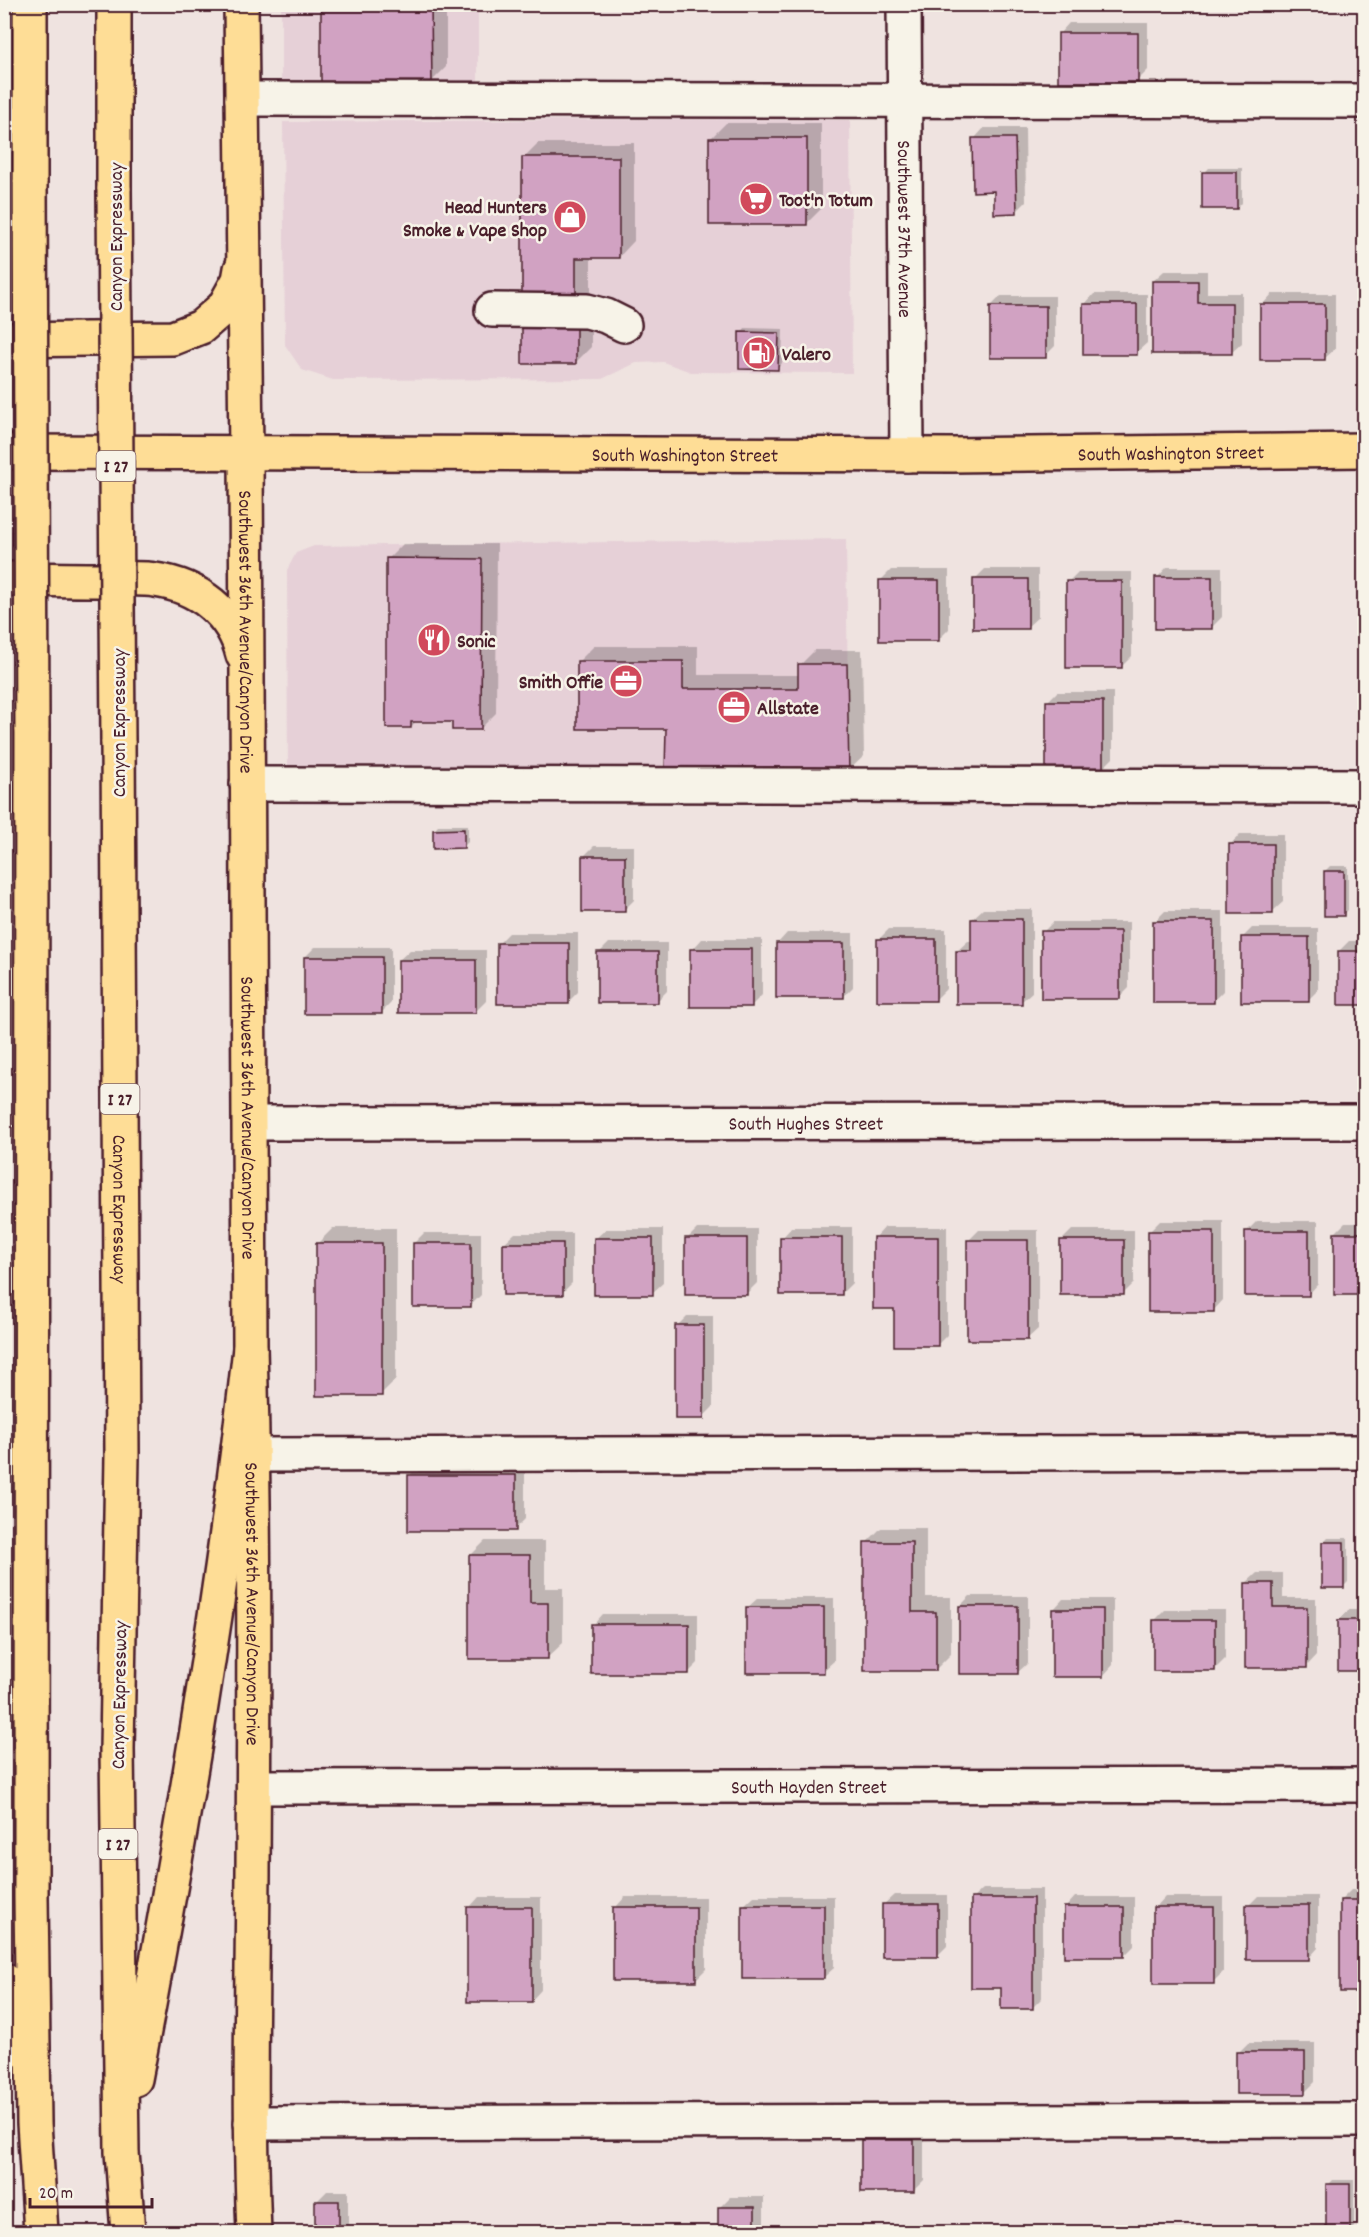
<svg xmlns="http://www.w3.org/2000/svg" width="1369" height="2237" font-family="Dekko,sans-serif">
<rect width="100%" height="100%" fill="#efe3e0"/>
<filter id="ink" filterUnits="userSpaceOnUse"><feTurbulence type="fractalNoise" baseFrequency=".0167" numOctaves="2"/><feDisplacementMap in="SourceGraphic" scale="12" xChannelSelector="R" yChannelSelector="G"/><feConvolveMatrix kernelMatrix="1 2 1 2 8 2 1 2 1" color-interpolation-filters="sRGB"/></filter>
<g filter="url(#ink)">
<path fill="#e6d0d7" d="M281,5H478V84H281Z
M661,119L850,120L852,373L691,372L663,362L636,363L602,379L333,380L302,370L285,345L283,122Z
M846,539L849,773L288,778L287,570L296,553L314,546Z"/>
<path fill="#0003" d="M323,4H446V67L431,82Z
M1069,23H1148V70L1138,80L1059,34Z
M726,123H821V209L806,224L710,139Z
M984,128H1025L1026,202L1016,212L995,190L974,139Z
M538,143H634V241L619,257H591V347L576,362L523,158Z
M1209,168H1242V203L1237,208L1204,173Z
M1164,271H1207V293H1242V343L1231,353L1153,281Z
M1094,294H1147V343L1136,353L1084,305Z
M1272,294H1335V349L1324,359L1262,305Z
M1001,296H1055V346L1045,356L991,306Z
M745,328L783,329L782,363L778,368L741,333Z
M403,544H497L496,713L481,728L453,720H417L411,727L388,559Z
M1167,567H1222V617L1212,627L1157,578Z
M985,569H1038V617L1027,627L975,579Z
M891,570H949V629L939,639L881,580Z
M1078,572H1132V656L1122,666L1068,582Z
M594,646H698V675H800V665L815,650H862L864,756L848,771L667,728L578,662Z
M1057,692H1113V758L1103,768L1047,702Z
M439,825H468V842L463,847L434,830Z
M1240,834H1283V902L1272,912L1230,845Z
M594,846H634V900L624,910L584,856Z
M1330,866H1348V910L1343,915L1325,871Z
M983,909H1032V992L1021,1002L957,951L968,941H972V919Z
M1165,911H1223V991L1213,1001L1155,921Z
M1053,922H1129V988L1119,998L1043,932Z
M1252,928H1318V990L1308,1000L1242,938Z
M889,929H946V989L936,999L879,939Z
M509,933H578V992L568,1002L498,944Z
M787,933H853V987L843,997L777,944Z
M702,939H762V995L751,1006L692,950Z
M1349,941H1364V1004H1339V951Z
M609,943H667V991L657,1001L599,953Z
M315,947H391V1003L381,1013L305,957Z
M410,950H486V1001L475,1012L399,960Z
M1160,1221H1223V1300L1213,1311L1149,1232Z
M1257,1221H1318V1284L1308,1295L1246,1232Z
M1345,1223H1364V1293H1335V1233Z
M792,1227H852V1283L842,1293L782,1238Z
M885,1227H947V1335L937,1345L896,1308L875,1238Z
M333,1228H396V1379L381,1394L318,1243Z
M606,1229H663V1283L652,1293L595,1239Z
M697,1229H757V1283L747,1293L687,1239Z
M979,1230H1038V1329L1027,1339L969,1240Z
M1072,1230H1134V1283L1124,1293L1062,1240Z
M424,1233H481V1295L471,1305L414,1243Z
M515,1233H572V1283L562,1293L504,1243Z
M687,1316H713V1407L703,1417L677,1326Z
M420,1466H525V1519L515,1529L409,1476Z
M881,1528H926V1597H951V1654L936,1669L866,1543Z
M1328,1538H1348V1582L1343,1587L1323,1543Z
M485,1541H545V1588H563V1643L547,1658L470,1556Z
M1257,1573H1283V1598H1316V1656L1306,1667L1246,1583Z
M970,1596H1028V1663L1017,1673L960,1606Z
M758,1598H834V1661L823,1671L747,1608Z
M1063,1599H1113V1665L1103,1676L1053,1610Z
M1165,1610H1225V1659L1215,1669L1155,1620Z
M1349,1610H1364V1669H1339V1620Z
M603,1614H698V1663L688,1673L593,1625Z
M983,1889H1042V1998L1032,2008L1003,1987L972,1899Z
M1351,1890H1364V1990H1341V1900Z
M894,1895H947V1946L937,1956L883,1905Z
M754,1896H834V1968L823,1978L743,1906Z
M1258,1896H1318V1948L1308,1959L1248,1906Z
M479,1897H541V1990L531,2001L469,1908Z
M625,1897H706V1969L695,1980L615,1908Z
M1075,1897H1134V1946L1124,1956L1065,1908Z
M1165,1897H1223V1972L1213,1982L1155,1908Z
M1248,2043H1315V2082L1305,2092L1238,2053Z
M873,2130H924V2180L914,2190L863,2140Z
M1333,2180H1354V2227L1349,2232L1328,2185Z
M327,2191H348V2232H317V2201Z
M730,2197H764V2232H720V2207Z
M610,2230H670V2232H607Z
M892,2230H949V2232H889Z"/>
<path fill="#d1a2c2" stroke="#4a1f2b" stroke-width="1.5" d="M321,4H431L432,84L321,85Z
M1058,33H1138V82H1058Z
M709,138H807V225H709Z
M972,138H1015L1017,213L994,214V191L973,192Z
M522,157H619V258H576V364H522Z
M1202,172H1237V209H1202Z
M1152,281H1198V303H1232V354H1152Z
M1363,291H1364V355H1363Z
M1083,304H1137V355H1083Z
M1260,304H1325V360H1260Z
M990,306H1046V358H990Z
M739,332L779,333L778,370L739,369Z
M386,558L482,559L481,730H452V722H411V728H386Z
M1155,577H1212V629H1155Z
M973,579H1028V629H973Z
M879,580H939V641H879Z
M1066,581H1122V668H1066Z
M577,661H683V689H798V664H847L849,773L665,772L666,729H577Z
M1046,701H1103V770H1046Z
M464,829V848L433,849V830Z
M1229,844H1273V914H1229Z
M582,856H625V912H582Z
M1324,871H1344V916H1324Z
M971,919H1022V1004H956V951H971Z
M1153,921H1214V1003H1153Z
M1041,931H1120V999H1041Z
M1241,937H1309V1002H1241Z
M877,939H936V1001H877Z
M497,943H569V1004H497Z
M776,943H844V998H776Z
M690,949H752V1007H690Z
M1338,951H1364V1005H1338Z
M597,952H658V1003H597Z
M304,957H382V1014H304Z
M398,960H476V1013H398Z
M1148,1231H1214V1312H1148Z
M1245,1231H1309V1296H1245Z
M1334,1233H1364V1295H1334Z
M780,1237H842V1295H780Z
M873,1237H938V1346H894V1309H873Z
M594,1238H653V1295H594Z
M685,1238H747V1295H685Z
M967,1240H1028V1340H967Z
M1060,1240H1124V1295H1060Z
M316,1243H382V1396H316Z
M413,1243H471V1307H413Z
M503,1243H563V1295H503Z
M675,1325H704V1419H675Z
M408,1475H516V1531H408Z
M864,1542H912V1612H936V1671H864Z
M1322,1542H1344V1588H1322Z
M469,1555H530V1603H548V1659H469Z
M1245,1583H1273V1607H1307V1668H1245Z
M959,1606H1018V1674H959Z
M746,1607H824V1673H746Z
M1052,1609H1103V1677H1052Z
M1153,1620H1215V1671H1153Z
M1338,1620H1364V1671H1338Z
M591,1624H689V1674H591Z
M971,1898H1033V2009H1001V1988H971Z
M1340,1900H1364V1992H1340Z
M882,1904H938V1957H882Z
M742,1905H824V1979H742Z
M1246,1905H1309V1960H1246Z
M467,1907H532V2002H467Z
M613,1907H696V1981H613Z
M1064,1907H1124V1957H1064Z
M1153,1907H1214V1984H1153Z
M1236,2052H1305V2094H1236Z
M861,2140H914V2192H861Z
M1326,2184H1350V2232H1326Z
M315,2201H339V2232H315Z
M718,2207H755V2232H718Z"/>
<g fill="none" stroke-linecap="round" stroke-linejoin="round">
<defs>
<g id="minor">
<path id="s1" d="M904,4L907,455"/>
<path d="M242,99L1364,101"/>
<path d="M492,310L587,311L606,316L624,325"/>
<path d="M247,784L1364,786"/>
<path id="s2" d="M250,1123L1364,1122"/>
<path d="M253,1455L1364,1452"/>
<path id="s3" d="M254,1787L1364,1785"/>
<path d="M251,2123L1364,2120"/>
</g>
<g id="major">
<path id="s4" d="M241,4L246,453L250,1348C255,1523 254,1699 253,1874C252,1994 249,2113 254,2232"/>
<path d="M4,340L173,338L201,327L224,307L239,280L241,269"/>
<path id="s5" d="M4,452L953,455L1364,450"/>
<path d="M4,579C35,579 66,580 96,580C115,580 136,577 155,580C198,586 233,613 243,655"/>
</g>
<g id="highway">
<path d="M30,4V183"/>
<path d="M114,4V190"/>
<path d="M32,729L31,1897L34,2123L41,2232"/>
<path id="s6" d="M118,741L122,1456L117,1749L122,2152L128,2232"/>
<path d="M4,1980L19,2049"/>
<path d="M135,2079C181,1837 223,1593 250,1348"/>
</g>
</defs>
<use href="#minor" stroke="#4a1f2b" stroke-width="38"/>
<use href="#major" stroke="#4a1f2b" stroke-width="38"/>
<use href="#highway" stroke="#4a1f2b" stroke-width="38"/>
<use href="#minor" stroke="#f7f3e8" stroke-width="33"/>
<use href="#major" stroke="#fedd96" stroke-width="33"/>
<use href="#highway" stroke="#fedd96" stroke-width="33"/>
<defs>
<path id="highway-bridge" d="M30,183L32,729
M114,190L118,741"/>
</defs>
<use href="#highway-bridge" stroke="#4a1f2b" stroke-width="38" stroke-linecap="butt"/>
<use href="#highway-bridge" stroke="#fedd96" stroke-width="33"/>
</g>
</g>
<defs>
<symbol id="supermarket-disc" viewBox="-11 -11 22 22"><circle r="9.5" fill="#d1495b" stroke="#f7f3e8"/><path d="M-6-5.5h2.5l.6 2H6L4.5 2H-2.5L-4.4-4H-6ZM-1.5 3.2a1.3 1.3 0 1 0 .1 0ZM3 3.2a1.3 1.3 0 1 0 .1 0Z" fill="#fff"/></symbol>
<symbol id="shop-disc" viewBox="-11 -11 22 22"><circle r="9.5" fill="#d1495b" stroke="#f7f3e8"/><path d="M-5-2.5h2.3a2.7 3.5 0 0 1 5.4 0H5L5.5 6h-11ZM-1.5-2.5h3a1.5 2.3 0 0 0-3 0Z" fill="#fff"/></symbol>
<symbol id="fuel-disc" viewBox="-11 -11 22 22"><circle r="9.5" fill="#d1495b" stroke="#f7f3e8"/><path d="M-5.5-6h7V0h2V4h1.3V-2.5L3-4.5l.8-.8L6-3V5H2.5V1h-1V6h-7ZM-4.2-4.7v3.2H.2V-4.7Z" fill="#fff"/></symbol>
<symbol id="restaurant-disc" viewBox="-11 -11 22 22"><circle r="9.5" fill="#d1495b" stroke="#f7f3e8"/><path d="M-5-6h1v4h1v-4h1v4h1v-4h1v5L-1.5 .5V6h-2V.5L-5-1ZM5-6V6H3V1.5H1.5Q1.5-4 5-6Z" fill="#fff"/></symbol>
<symbol id="office-disc" viewBox="-11 -11 22 22"><circle r="9.5" fill="#d1495b" stroke="#f7f3e8"/><path d="M-6-3h4V-5.5h4V-3h4V5H-6ZM-1-4.5V-3h2v-1.5ZM-6 0V1H6V0Z" fill="#fff"/></symbol>
</defs>
<g fill-rule="evenodd">
<use href="#supermarket-disc" x="737" y="180" width="38" height="38"/>
<use href="#shop-disc" x="551" y="198" width="38" height="38"/>
<use href="#fuel-disc" x="740" y="334" width="38" height="38"/>
<use href="#restaurant-disc" x="415" y="621" width="38" height="38"/>
<use href="#office-disc" x="607" y="662" width="38" height="38"/>
<use href="#office-disc" x="715" y="688" width="38" height="38"/>
</g>
<g text-anchor="middle" stroke-width="5" stroke-linejoin="round" paint-order="stroke">
<g fill="#f7f3e8" stroke="#7e5f64" stroke-width="1.5">
<rect x="96.5" y="451" width="39" height="30" rx="4.5"/>
<rect x="100.5" y="1084" width="39" height="30" rx="4.5"/>
<rect x="98.5" y="1829" width="39" height="30" rx="4.5"/>
</g>
<g font-size="18" font-weight="bold" fill="#4a1f2b">
<text x="116" y="472">I 27</text>
<text x="120" y="1105">I 27</text>
<text x="118" y="1850">I 27</text>
</g>
<g font-size="20" font-weight="bold" fill="#4a1f2b" stroke="#f7f3e8" text-anchor="start">
<text x="779" y="206">Toot'n Totum</text>
<text x="547" y="213" text-anchor="end">Head Hunters<tspan x="547" dy="23">Smoke &amp; Vape Shop</tspan></text>
<text x="782" y="360">Valero</text>
<text x="457" y="647">Sonic</text>
<text x="603" y="688" text-anchor="end">Smith Offie</text>
<text x="757" y="714">Allstate</text>
</g>
<g font-size="20" fill="#4a1f2b" stroke="#f7f3e8">
<text dy="7" stroke="none"><textPath href="#s1" startOffset="225">Southwest 37th Avenue</textPath></text>
<text transform="translate(115 237) rotate(-90)" y="7">Canyon Expressway</text>
<text dy="7" stroke="none"><textPath href="#s5" startOffset="1167">South Washington Street</textPath></text>
<text dy="7" stroke="none"><textPath href="#s5" startOffset="681">South Washington Street</textPath></text>
<text dy="7" stroke="none"><textPath href="#s4" startOffset="628">Southwest 36th Avenue/Canyon Drive</textPath></text>
<text transform="translate(118 723) rotate(-90)" y="7">Canyon Expressway</text>
<text dy="7" stroke="none"><textPath href="#s4" startOffset="1114">Southwest 36th Avenue/Canyon Drive</textPath></text>
<text dy="7" stroke="none"><textPath href="#s2" startOffset="556">South Hughes Street</textPath></text>
<text dy="7" stroke="none"><textPath href="#s6" startOffset="468">Canyon Expressway</textPath></text>
<text dy="7" stroke="none"><textPath href="#s4" startOffset="1600">Southwest 36th Avenue/Canyon Drive</textPath></text>
<text transform="translate(118 1695) rotate(-89)" y="7">Canyon Expressway</text>
<text dy="7" stroke="none"><textPath href="#s3" startOffset="555">South Hayden Street</textPath></text>
</g>
</g>
<rect width="1369" height="2237" fill="none" stroke="#f7f3e8" stroke-width="24"/>
<rect x="12" y="12" width="1345" height="2213" fill="none" stroke="#4a1f2b" stroke-width="2" filter="url(#ink)"/>
<path d="M30 2198v9h122v-9" fill="none" stroke="#4a1f2b" stroke-width="3"/>
<text x="39" y="2198" font-size="18" fill="#4a1f2b" stroke="#f7f3e8" stroke-width="4.5" paint-order="stroke">20 m</text>
</svg>
